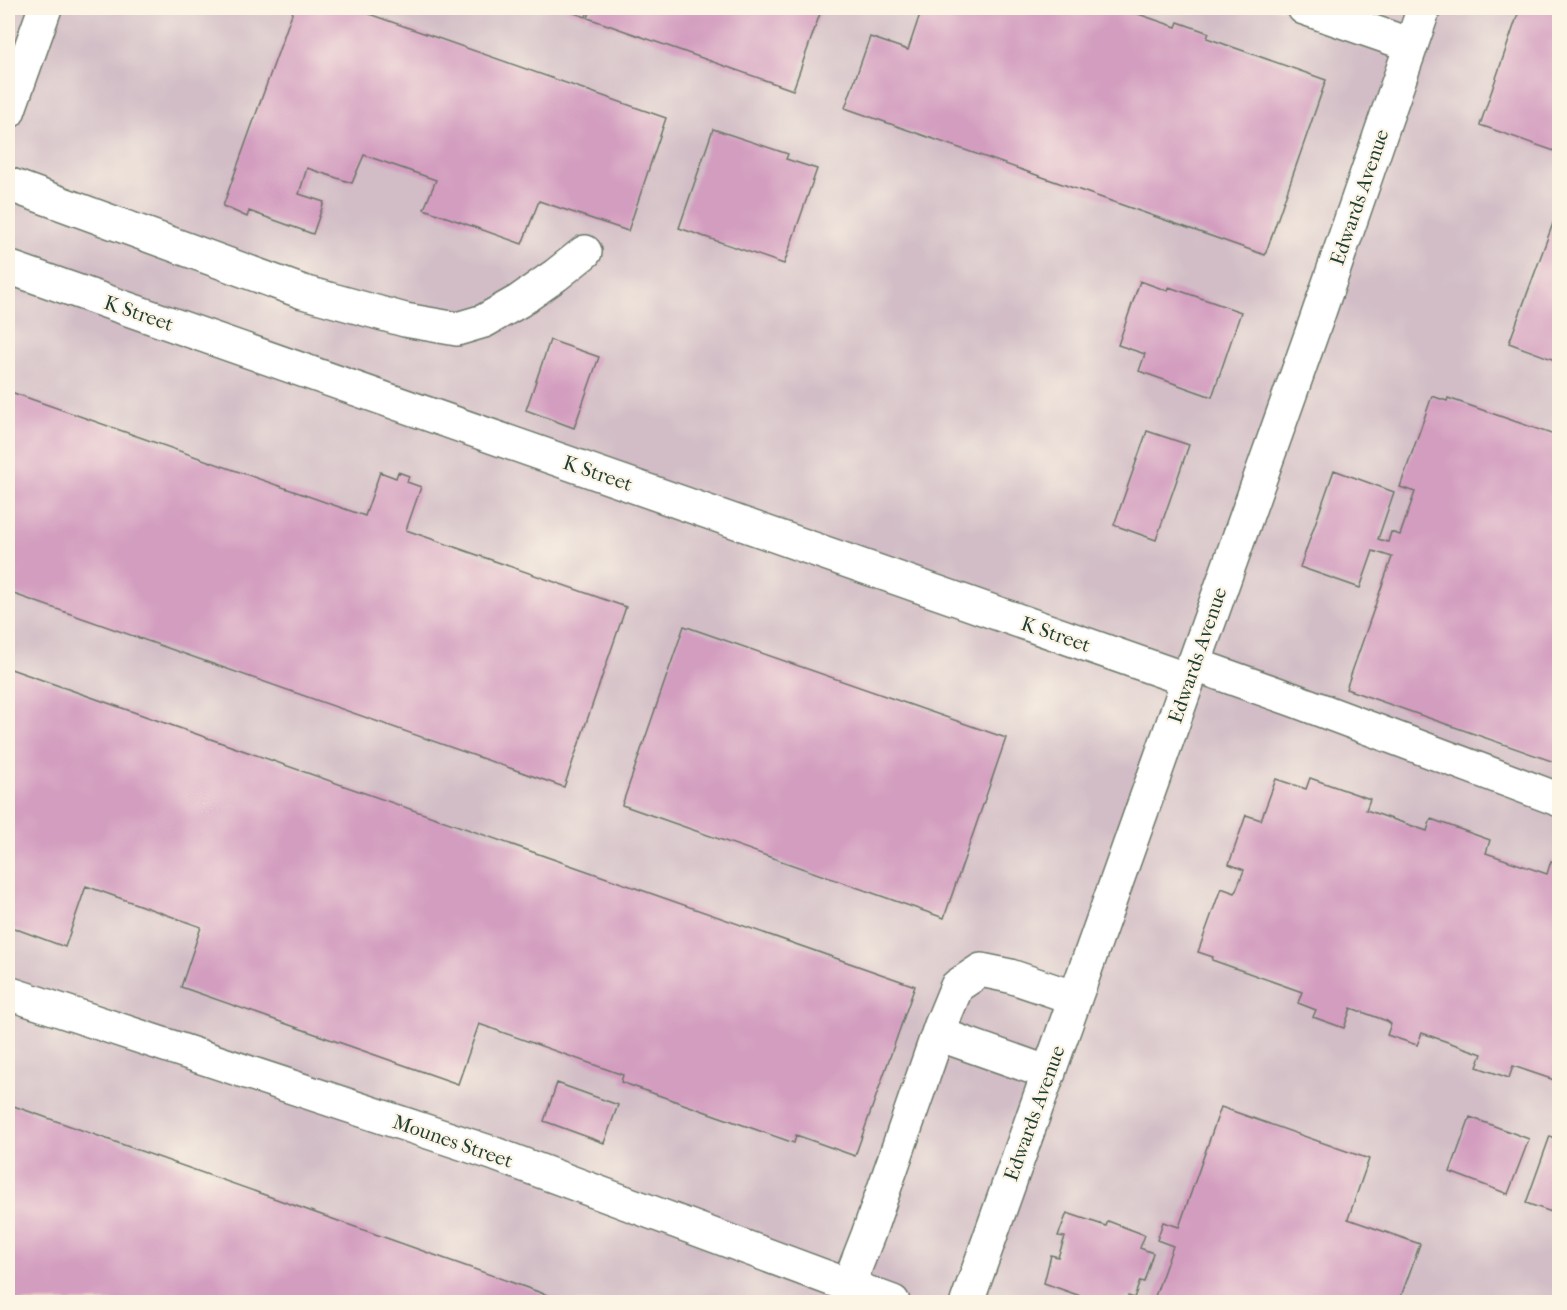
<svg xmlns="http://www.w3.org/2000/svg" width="1567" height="1310" font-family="'IM FELL French Canon',serif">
<rect width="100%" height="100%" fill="#fcf5e5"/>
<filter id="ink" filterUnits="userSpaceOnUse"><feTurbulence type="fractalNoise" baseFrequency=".0167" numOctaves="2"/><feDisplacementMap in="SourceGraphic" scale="12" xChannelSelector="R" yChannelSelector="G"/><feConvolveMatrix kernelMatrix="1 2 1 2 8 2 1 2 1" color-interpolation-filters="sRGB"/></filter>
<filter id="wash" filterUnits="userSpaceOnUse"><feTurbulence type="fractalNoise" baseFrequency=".008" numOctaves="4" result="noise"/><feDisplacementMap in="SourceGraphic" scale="24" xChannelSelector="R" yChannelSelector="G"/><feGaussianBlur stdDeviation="1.35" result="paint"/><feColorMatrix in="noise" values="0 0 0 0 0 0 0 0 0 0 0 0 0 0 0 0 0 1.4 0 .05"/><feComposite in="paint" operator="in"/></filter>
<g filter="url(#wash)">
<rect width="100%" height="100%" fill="#f7e2c8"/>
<path fill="#d2bdc6" d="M8,8H1559V1302H8Z"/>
<g id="blocks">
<path fill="#d39dbf" d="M294,8H352L666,118L628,231L539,201L522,244L424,209L436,180L364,155L352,183L307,168L299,194L324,202L313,234L249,211L247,217L223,206Z
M559,8H589L586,17Z
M592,8H822L793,90L588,18Z
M922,8H1121L1176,27L1178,22L1209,33L1207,38L1326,80L1265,255L845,108L870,37L908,50Z
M1520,8H1560V153L1480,125Z
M713,129L788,154L786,159L817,169L784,264L679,228Z
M1559,207H1560V362L1509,343Z
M1140,281L1168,291L1169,287L1241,312L1212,397L1139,371L1145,354L1118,345Z
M550,340L599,357L574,428L526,410Z
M8,391L365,516L380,472L396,478L398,472L409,476L407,482L421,487L406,530L626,607L564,787L8,592Z
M1432,396L1447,401L1448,398L1560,437V764L1346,689L1392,557L1373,551L1360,588L1300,567L1334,470L1394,492L1378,539L1388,542L1391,532L1400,535L1415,492L1400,487Z
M1147,431L1189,445L1156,540L1114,525Z
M684,626L1006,738L944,918L622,805Z
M8,668L915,986L855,1156L796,1135L794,1143L621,1082L623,1075L479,1024L458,1084L181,987L201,927L86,886L65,947L8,926Z
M1310,778L1370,799L1366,810L1427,831L1431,819L1490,840L1486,853L1547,874L1551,861L1560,864V1082L1513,1066L1509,1078L1477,1067L1482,1054L1422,1033L1417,1045L1387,1035L1391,1024L1387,1021L1351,1008L1344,1028L1313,1017L1316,1010L1298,1003L1302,992L1212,960L1213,957L1198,952L1221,888L1235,893L1244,870L1229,864L1246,815L1261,820L1276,779L1306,789Z
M557,1083L618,1105L604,1143L544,1121Z
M8,1104L567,1302H8Z
M1221,1107L1369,1159L1348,1219L1420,1244L1399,1302H1153L1173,1246L1157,1240L1163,1222L1179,1227Z
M1470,1117L1529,1139L1508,1194L1450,1172Z
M1550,1136L1560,1140V1215L1526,1203Z
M1067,1213L1106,1226L1108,1221L1145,1235L1140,1248L1153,1253L1144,1282L1140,1281L1134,1298L1128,1296L1124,1302H1097L1044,1283L1051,1255L1058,1257L1065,1237L1058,1236Z"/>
</g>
</g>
<g filter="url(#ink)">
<use href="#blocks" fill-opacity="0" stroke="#6b7768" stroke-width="1.5"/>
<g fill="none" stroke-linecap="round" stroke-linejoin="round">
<defs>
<path id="minor" d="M1304,8L1411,45
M8,112L45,8
M8,184L303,292L405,320L457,329L484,321L519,301L556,275L585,252
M8,267L1188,680
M1193,664L1294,700L1560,800
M938,1034L1049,1073
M848,1286L868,1235L941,1025L957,986L981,970L1010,976L1075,998
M967,1302L1316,321L1424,8"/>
<path id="major" d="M8,993L492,1153L893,1302"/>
</defs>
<use href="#minor" stroke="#6b7768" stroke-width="36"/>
<use href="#major" stroke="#6b7768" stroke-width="36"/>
<use href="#minor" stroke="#fff" stroke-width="33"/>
<use href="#major" stroke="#fff" stroke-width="33"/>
</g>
</g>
<g text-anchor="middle" stroke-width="4.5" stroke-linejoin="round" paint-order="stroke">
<g font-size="20" fill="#1f3d34" stroke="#fcf5e5">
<text transform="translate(1359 197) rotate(-71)" y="7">Edwards Avenue</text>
<text transform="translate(139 313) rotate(19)" y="7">K Street</text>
<text transform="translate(598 473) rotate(19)" y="7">K Street</text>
<text transform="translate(1056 634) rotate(19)" y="7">K Street</text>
<text transform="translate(1197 655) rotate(-71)" y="7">Edwards Avenue</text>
<text transform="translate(1034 1113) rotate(-70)" y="7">Edwards Avenue</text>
<text transform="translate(453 1141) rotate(19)" y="7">Mounes Street</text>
</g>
</g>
<rect width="1567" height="1310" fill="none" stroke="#fcf5e5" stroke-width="30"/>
</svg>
